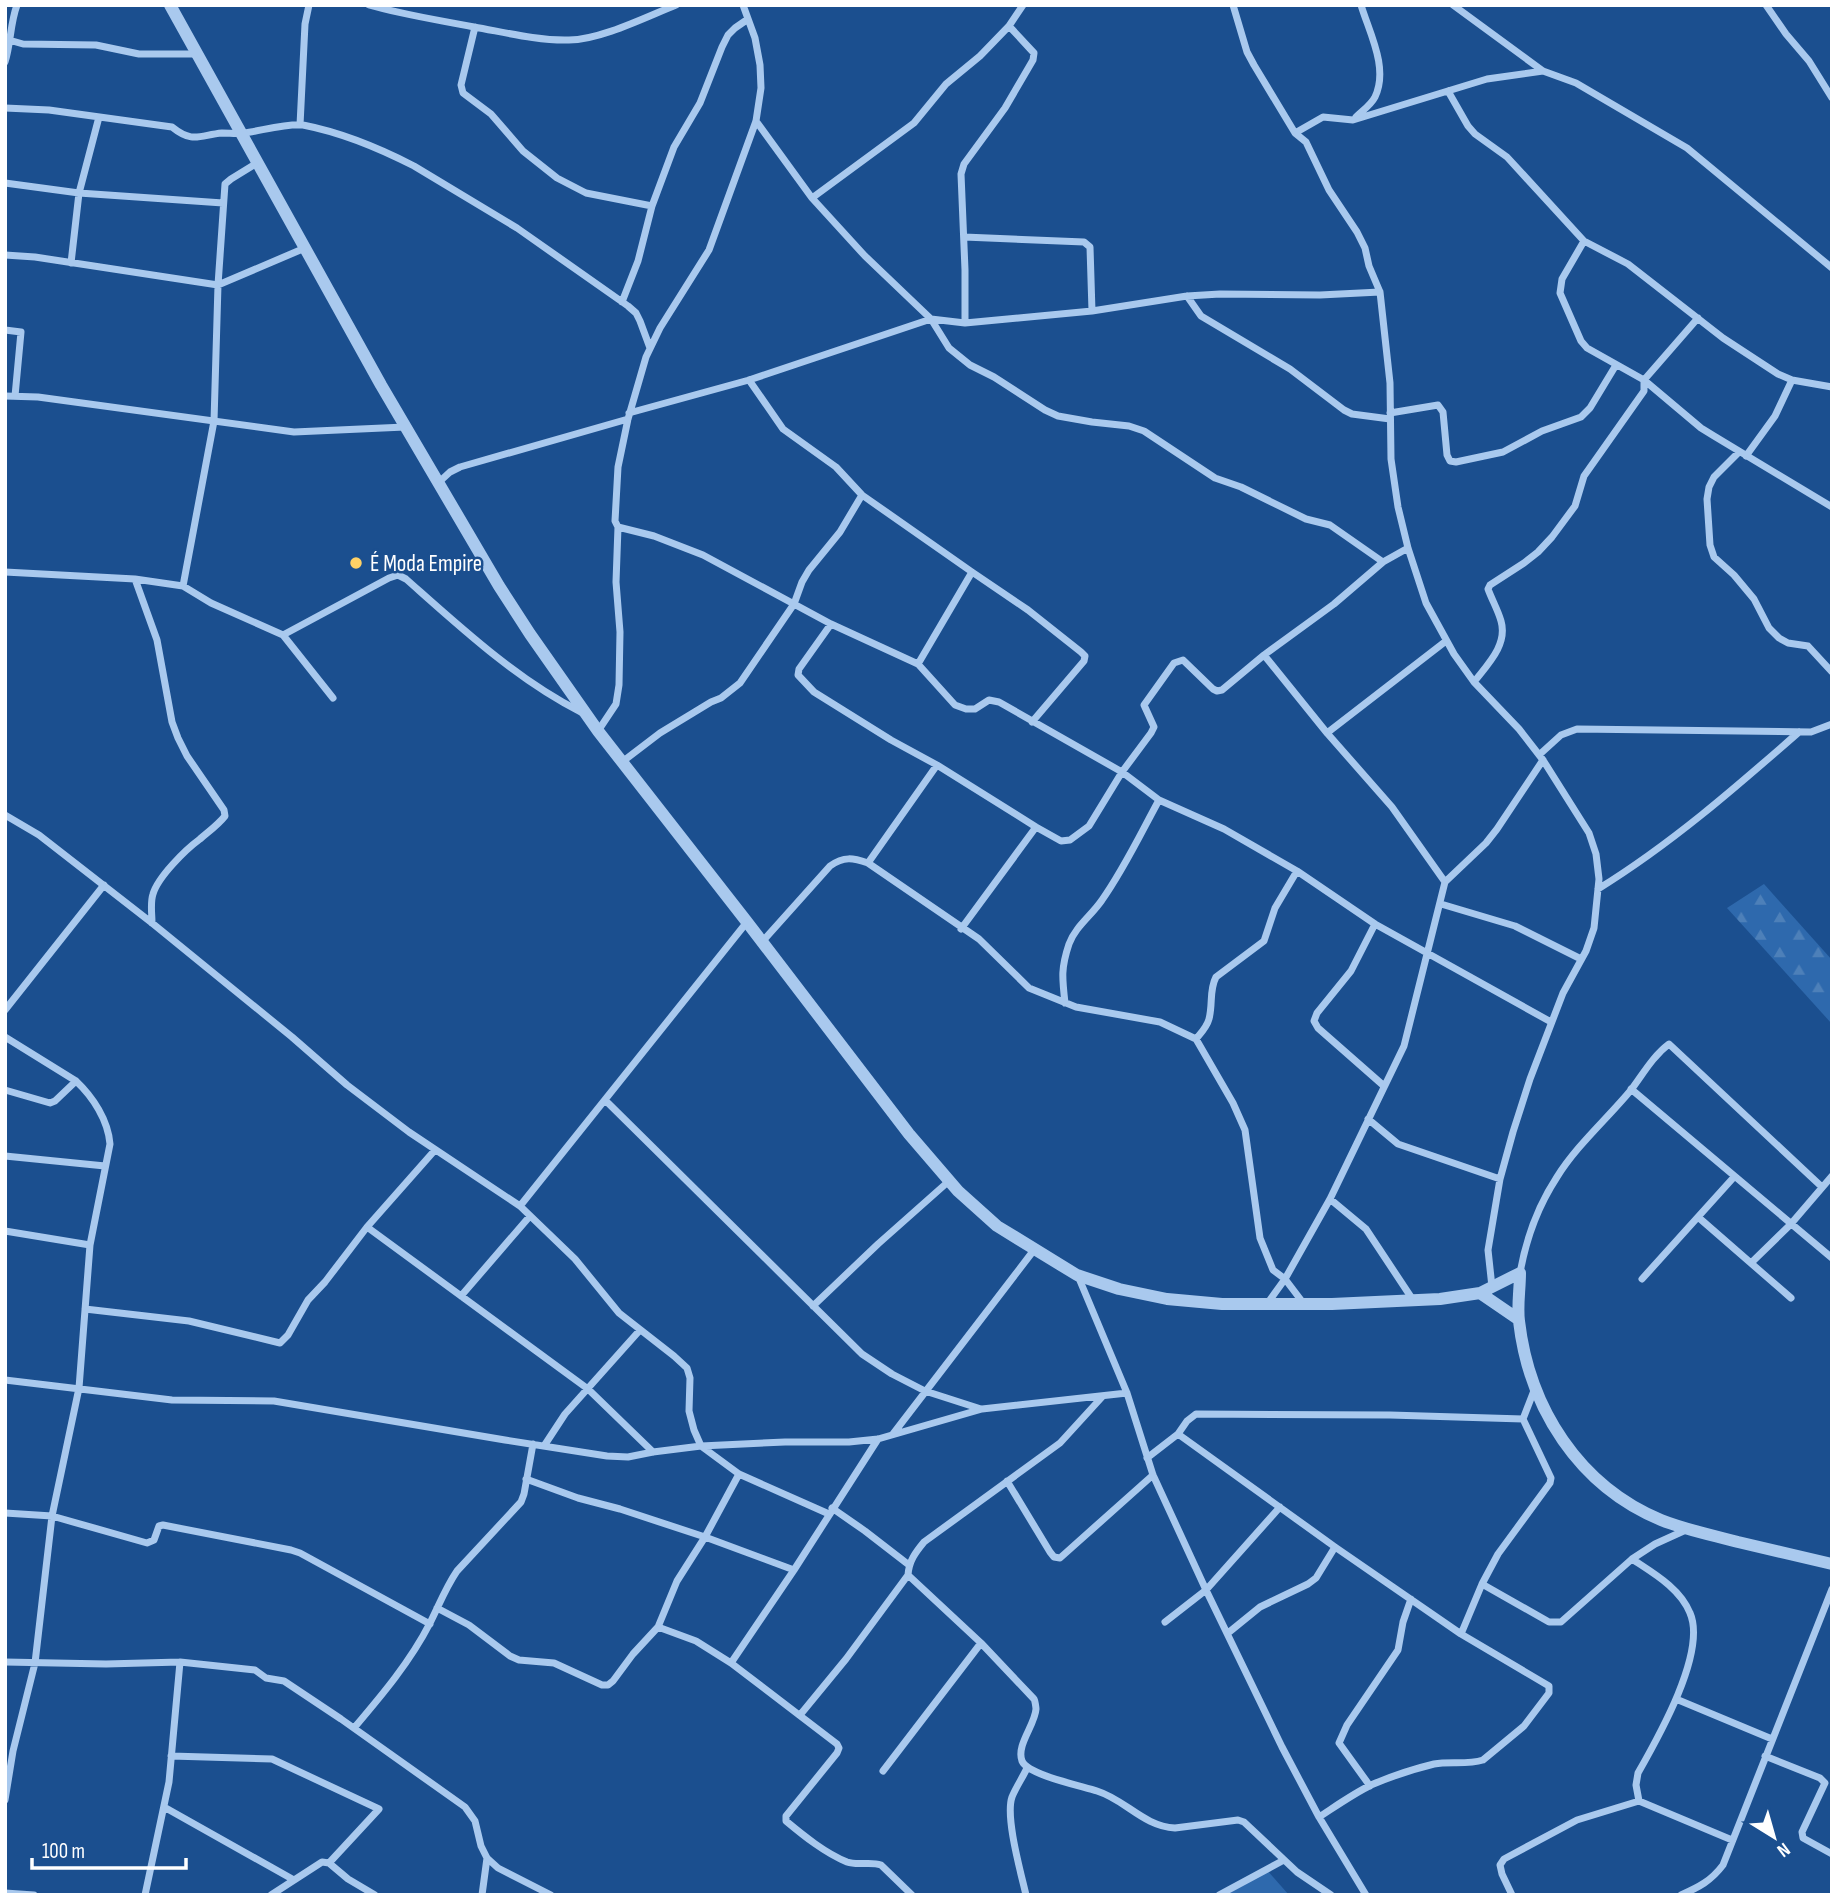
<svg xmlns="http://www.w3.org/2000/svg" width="1837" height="1900" font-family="'Sofia Sans Condensed',sans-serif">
<defs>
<pattern id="forest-firs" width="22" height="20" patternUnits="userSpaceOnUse" patternTransform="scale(1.75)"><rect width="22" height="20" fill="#2e69ad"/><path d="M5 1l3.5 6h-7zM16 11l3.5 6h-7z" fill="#4d80b9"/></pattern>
</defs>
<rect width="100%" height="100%" fill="#1b4f8f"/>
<path fill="url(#forest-firs)" d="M1764,884L1832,960V1024L1727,908Z"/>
<path fill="#2e69ad" d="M1266,1869L1289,1895H1226Z"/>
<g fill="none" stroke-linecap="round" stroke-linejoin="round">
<path stroke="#a9c9ee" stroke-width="7" d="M369,5C404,15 439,20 474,27C503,32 539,41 569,40C600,40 646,17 676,5
M1233,5L1247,52L1254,65L1295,133L1306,142L1329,190L1357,232L1365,248L1369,266L1380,292L1390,383L1391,459L1398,507L1408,548L1426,603L1454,654L1474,682L1519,729L1543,760L1589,833L1596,854L1599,879L1594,928L1586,951L1563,993L1530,1079L1513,1132L1500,1179L1488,1250L1492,1287
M1453,5L1543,71L1576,83L1687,148L1832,268
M1766,5L1786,34L1809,61L1832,98
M475,27L461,85L463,93L491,114L523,151L557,178L586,193L652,206
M9,40L23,44L96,45L139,54H198
M5,62C11,43 10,24 17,5
M1448,91L1468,126L1475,134L1507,157L1584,241L1628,264L1723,338L1778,374L1792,380L1832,387
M5,108L49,110L172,127C193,144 200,135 222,133C230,133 237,134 244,133C260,131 288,123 303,125C339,132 381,149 414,166L517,228L628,306L636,313L640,321L650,348
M1356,117C1362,111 1371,105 1375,97C1389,68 1369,32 1361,5
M756,121L812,198L865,256L931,319L949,348L970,365L994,377L1045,410L1058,416L1092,422L1129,426L1144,431L1215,478L1241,487L1306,519L1330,525L1383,562
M300,125L305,24L309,5
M1295,133L1323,117L1353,120L1487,79L1543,71
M5,183L79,193L223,203
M812,198L914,123L946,84L980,56L1009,26L1023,5
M964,237L1084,242L1090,247L1092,311
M1584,241L1562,279L1560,293L1581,341L1587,348L1644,380L1701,428L1714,436L1832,507
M5,255L35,257L218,285L305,248
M71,263L79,193L99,117
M1187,296L1201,316L1290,369L1344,410L1352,414L1390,419
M622,302L638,261L652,206L674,147L700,103L722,47L728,35L735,28L748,19
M965,323V270L961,174L964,164L1005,108L1033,60L1034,53L1009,26
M5,330L21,332L15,396
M749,380L783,429L836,467L862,495L972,572L1028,610L1081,652L1085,656L1084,661L1032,722
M5,396L38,397L294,432L405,427
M629,413L749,380L931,319L965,323L1092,311L1187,296L1220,294L1320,295L1380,292
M1390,413L1438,405L1443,412L1447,455L1450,461L1456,462L1503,452L1542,431L1581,417L1590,408L1616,365
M1739,452L1714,477L1709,487L1707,499L1710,545L1714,557L1734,575L1754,599L1769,628L1779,638L1788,643L1808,646L1832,672
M1746,456L1775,416L1792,380
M438,483L450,472L460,467L628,419
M618,527L654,536L703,555L831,624L918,664L955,705L966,709H975L989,700L999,702L1122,772L1159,800L1224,829L1297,871L1375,924L1551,1022
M5,572L135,579L183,586L211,603L283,635L333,698
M135,579L157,640L172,722L178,738L187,756L224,810L225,816C218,825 208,832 200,839C185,850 158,877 153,894C150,903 152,913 152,923
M183,586L214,421L218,285L225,184L231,179L257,163
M831,624L799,669L798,675L814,692L891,740L937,765L1036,827L1061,841L1070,840L1089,826L1122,772L1151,733L1154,727L1144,705L1174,663L1183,660L1213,689L1217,691L1222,690L1264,655L1334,604L1383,562L1408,548
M283,635L389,578L398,575L406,579C459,626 517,680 581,712
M1264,655L1327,733L1392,807L1445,882
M918,664L972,572
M1474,682C1487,665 1508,645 1501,621C1498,610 1492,600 1488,589L1490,585L1524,563L1538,552L1552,537L1575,506L1584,476L1644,391V380L1698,318
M598,731L616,704L619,685L620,632L616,582L618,527L615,521L618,467L628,419L646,357L660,328L709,250L756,121L761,88L760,65L755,38L743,5
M1327,733L1446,641
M1539,755L1561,735L1577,729L1811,732L1832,724
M622,762L660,733L711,702L721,698L740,683L794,604L802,582L809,570L840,532L862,495
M5,815L39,835L152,923L292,1037L347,1085L409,1132L520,1206L575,1259L619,1313L674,1356L687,1368L690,1378L689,1411L694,1430L701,1446L739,1474L829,1514
M868,863L937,765
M1598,889C1671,844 1735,788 1799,732
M1441,904L1515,926L1581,959
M1375,924L1351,971L1317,1013L1314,1021L1318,1028L1384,1086
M961,929L1036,827
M762,942L830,866C844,856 853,858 868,863L979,939L1029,988L1076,1007L1160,1022L1196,1039L1233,1103L1245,1130L1260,1238L1273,1270L1285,1279L1304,1304
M1065,1003C1062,977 1061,968 1069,944C1075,927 1092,915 1102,900C1124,869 1141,833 1159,800
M5,1010L104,885
M5,1037L76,1081C93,1097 108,1120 110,1144L90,1245L79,1388L52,1516L35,1663L13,1751L5,1800
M1196,1039C1201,1033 1207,1027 1209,1019C1213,1004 1209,990 1216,977L1264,941L1275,908L1297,871
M1631,1089L1832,1258
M5,1090L50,1103L55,1101L76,1081
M605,1100L862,1354L892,1374L925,1391L981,1409
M1368,1119L1398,1144L1500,1179
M5,1156L105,1166
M1330,1199L1366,1229L1413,1300
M520,1206L747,922
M1698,1217L1791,1298
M367,1227L588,1389L653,1452
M5,1231L90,1245
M1751,1263L1790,1225L1832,1176
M1520,1273C1526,1239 1538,1206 1557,1177C1577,1145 1607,1119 1631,1090C1643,1074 1653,1056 1669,1044L1822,1187
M1078,1276L1127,1393L1153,1475L1206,1590L1282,1747L1319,1817L1366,1895
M1642,1279L1734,1177
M461,1296L530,1216
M1267,1304L1285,1279L1330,1199L1404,1046L1445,882L1486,843L1497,829L1543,760
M813,1306L878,1244L949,1181
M85,1309L189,1321L280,1343L288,1335L308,1300L325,1282L367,1227L435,1150
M5,1380L172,1400L274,1401L505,1440L607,1456L628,1457L653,1452L701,1446L785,1442H849L878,1439L982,1409L1127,1393
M893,1434L1034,1250
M1178,1434L1335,1547L1461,1634L1549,1686V1693L1524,1726L1483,1760C1467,1765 1450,1761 1434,1764C1413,1769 1390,1777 1371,1785C1353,1794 1336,1806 1319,1817
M544,1446L565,1414L640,1330
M1147,1458L1178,1434L1187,1421L1196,1414L1390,1415L1523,1419
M526,1479L578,1498L620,1509L705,1537L794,1570
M1007,1481L1050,1552L1054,1557L1060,1558L1153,1475
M832,1508L865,1531L909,1565
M5,1513L52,1516L147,1543L154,1540L159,1526L163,1525L291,1550L300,1553L430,1624
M1632,1559C1653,1573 1680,1588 1690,1613C1707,1652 1658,1738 1638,1773L1636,1785L1639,1801
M908,1575L981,1643L1034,1699C1035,1700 1036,1708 1036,1709C1035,1725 1016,1745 1022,1761C1028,1775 1082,1786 1097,1791C1126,1800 1143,1826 1175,1828L1238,1820L1244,1822L1297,1872L1331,1895
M1482,1584L1549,1622H1561L1632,1559L1655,1544L1688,1529
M437,1608L469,1625L510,1656L519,1660L554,1663L602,1685H608L613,1681L633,1654L658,1627L677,1581L705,1537L739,1474
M1165,1622L1206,1590L1280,1507
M658,1627L696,1641L731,1663L837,1744L839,1748L837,1753L786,1816V1821C804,1836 825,1853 847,1862C858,1866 870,1861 881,1865L912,1895
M1228,1633L1260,1607L1308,1584L1316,1578L1335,1547
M1461,1634L1482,1584L1498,1554L1550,1483L1551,1478L1523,1419L1535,1388
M5,1662L106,1664L180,1662L255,1670L266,1678L284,1681L341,1719L465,1807L475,1821L481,1846L487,1858L498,1868L551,1895
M731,1663L794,1570L878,1439
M1676,1699L1772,1739
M800,1715L846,1659L908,1575C909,1561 915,1553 924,1542L1060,1443L1102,1397
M354,1728C382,1695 410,1662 430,1623C439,1605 446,1587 457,1571L521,1502L524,1494L533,1444
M171,1756L272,1759L379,1809L329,1863
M1765,1756L1820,1778L1825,1783L1802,1832L1803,1838L1832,1854
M883,1771L981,1643
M1370,1786L1339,1743L1347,1725L1398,1650L1403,1622L1411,1599
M164,1807L294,1880
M5,1893L34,1895
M145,1895L169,1782L180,1662
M271,1895L322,1862L329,1863L348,1879L375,1895
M482,1895L487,1858
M1026,1895C1021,1873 1005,1817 1012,1797C1016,1787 1023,1777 1027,1768
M1219,1895L1284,1860
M1512,1895L1502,1874L1500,1865L1504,1859L1577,1820L1639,1801L1732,1840
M1681,1895C1699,1887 1711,1881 1723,1865L1832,1589"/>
<path stroke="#a9c9ee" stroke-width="12" d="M170,5L381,385L499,586L530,634L598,731L747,922L909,1134L958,1191L997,1226L1077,1275L1119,1289L1167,1299L1222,1304H1332L1440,1299L1480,1293L1520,1273C1520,1289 1517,1306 1519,1321C1529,1408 1579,1486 1661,1520C1686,1530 1712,1535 1738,1542C1769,1549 1801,1557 1832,1564
M1480,1293L1518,1319"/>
</g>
<circle fill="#ffd166" stroke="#1b4f8f" stroke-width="2.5" cx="356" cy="563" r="7"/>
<g text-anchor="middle" stroke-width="5" stroke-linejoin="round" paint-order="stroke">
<g font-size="23" fill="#fff" stroke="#1b4f8f" text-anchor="start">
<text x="370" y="571">É Moda Empire</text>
</g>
</g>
<rect width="1837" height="1900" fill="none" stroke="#ffffff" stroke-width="14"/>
<g transform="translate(1774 1837) rotate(143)" stroke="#1b4f8f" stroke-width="5" paint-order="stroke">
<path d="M0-5L12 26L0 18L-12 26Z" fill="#ffffff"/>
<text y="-10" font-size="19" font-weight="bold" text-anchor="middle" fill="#ffffff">N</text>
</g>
<path d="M32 1858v10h154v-10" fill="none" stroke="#ffffff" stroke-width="3.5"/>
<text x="42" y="1858" font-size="21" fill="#ffffff" stroke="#1b4f8f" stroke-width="5" paint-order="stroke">100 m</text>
</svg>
